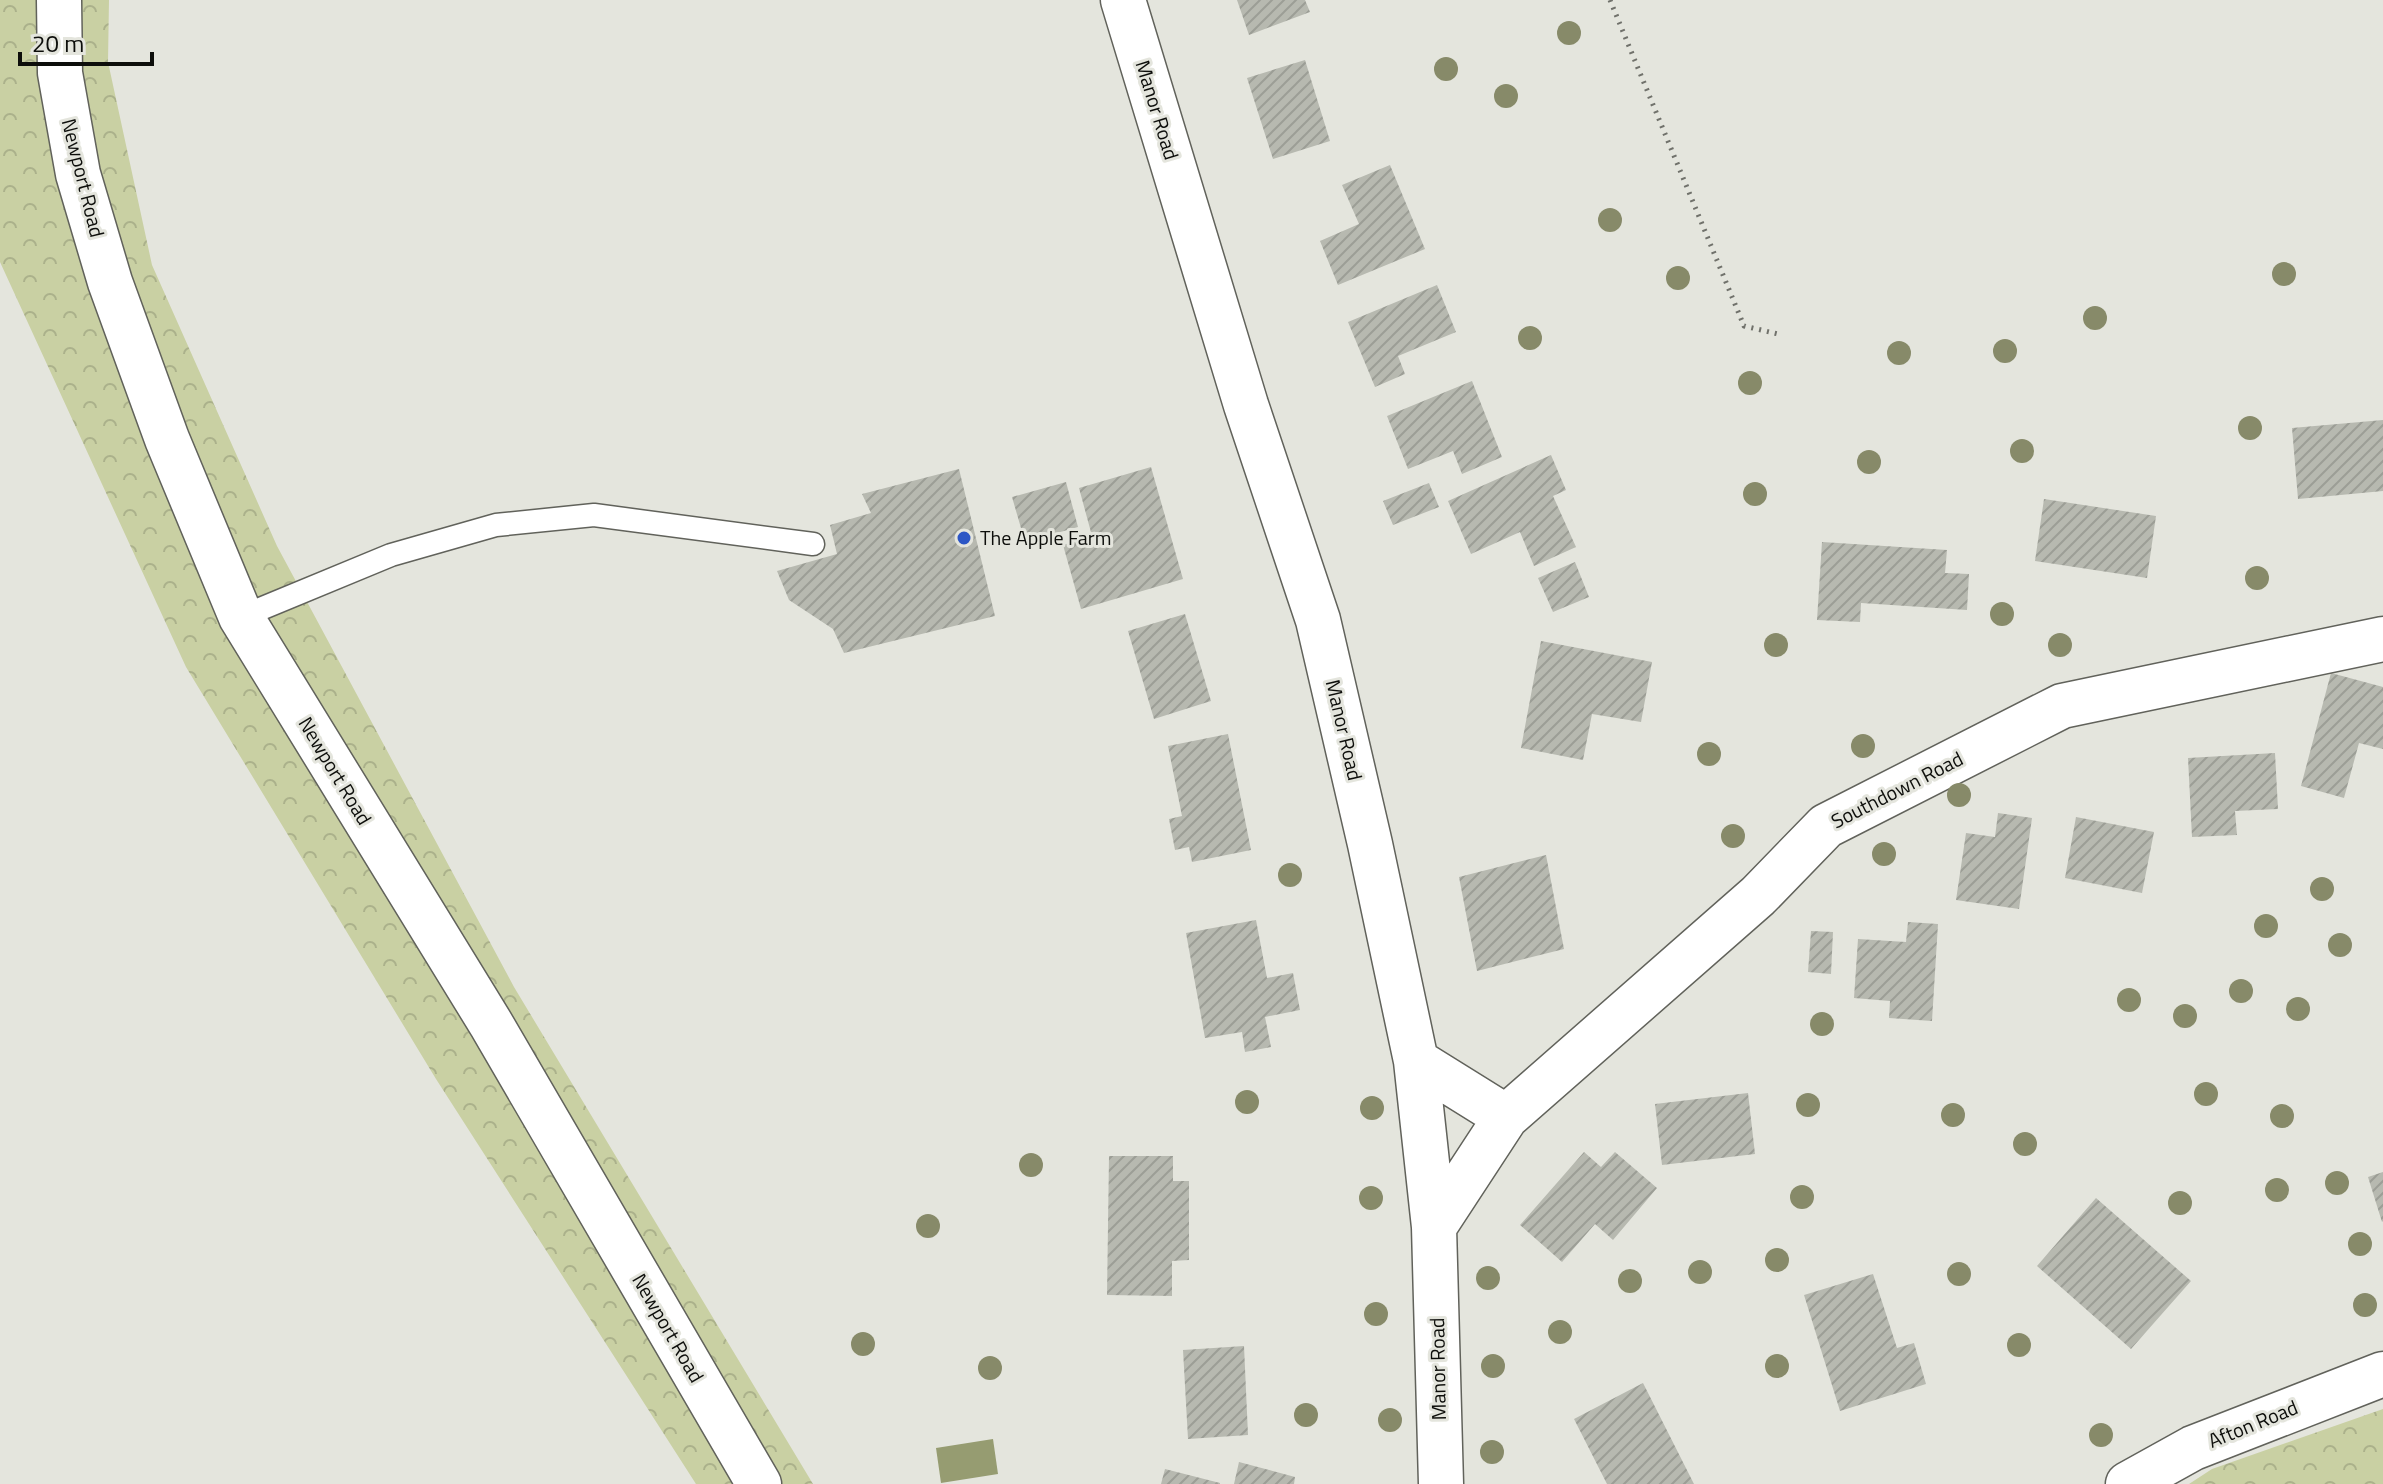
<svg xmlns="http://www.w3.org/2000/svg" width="2383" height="1484" font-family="'Titillium Web',sans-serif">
<defs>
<pattern id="forest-crowns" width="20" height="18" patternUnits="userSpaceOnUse" patternTransform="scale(2)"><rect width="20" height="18" fill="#c9d0a3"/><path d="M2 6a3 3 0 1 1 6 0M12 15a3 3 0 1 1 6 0" fill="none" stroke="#abb18b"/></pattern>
<pattern id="building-hatch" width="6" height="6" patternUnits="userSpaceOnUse" patternTransform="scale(2)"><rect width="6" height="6" fill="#b7b9b0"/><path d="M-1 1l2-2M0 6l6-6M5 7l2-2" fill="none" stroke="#9c9e96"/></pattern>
</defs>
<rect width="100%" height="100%" fill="#e4e5dd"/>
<path fill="url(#forest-crowns)" d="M0,0H109L108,62L152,265L277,546L514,987L813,1484H696L436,1079L186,667L0,262Z
M2383,1409V1484H2189L2212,1469Z"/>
<path fill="#969c71" d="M993,1439L998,1474L941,1483L936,1448Z"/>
<path fill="url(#building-hatch)" d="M1237,0H1305L1310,12L1249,35Z
M1305,60L1330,141L1273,159L1247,78Z
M1390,165L1425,249L1338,285L1320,241L1359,224L1342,185Z
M1437,285L1456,332L1398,356L1405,374L1375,387L1348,322Z
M1472,381L1502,457L1462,474L1453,451L1408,469L1387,416Z
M2383,420V491L2298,499L2292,428Z
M1551,455L1566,490L1553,496L1576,547L1534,566L1520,532L1471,554L1448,501Z
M1151,467L1183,579L1081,609L1063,545L1092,536L1079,488Z
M959,469L995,616L844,653L833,629L789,600L777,571L837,554L830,525L871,513L862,494Z
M1066,482L1078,527L1025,542L1012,497Z
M1429,483L1439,507L1393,525L1383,501Z
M2044,499L2156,516L2147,578L2035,561Z
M1822,542L1947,550L1945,573L1969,574L1967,610L1861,603L1860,622L1817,620Z
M1575,562L1589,597L1553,612L1538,578Z
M1185,614L1211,701L1154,719L1128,631Z
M1541,641L1652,662L1641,722L1592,714L1583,760L1521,748Z
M2331,673L2383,687V749L2359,743L2344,798L2301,786Z
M1228,734L1251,850L1192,862L1189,847L1175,850L1169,819L1182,816L1168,746Z
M2275,753L2278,809L2235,811L2237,835L2192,837L2188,758Z
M1998,813L2032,818L2019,909L1956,900L1966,833L1995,837Z
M2076,817L2154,832L2142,893L2065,878Z
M1546,855L1564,949L1477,971L1459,877Z
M1256,920L1267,978L1293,973L1300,1010L1265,1017L1271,1047L1245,1052L1242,1032L1205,1038L1186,933Z
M1908,922L1938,924L1932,1021L1889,1018L1890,1001L1854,998L1858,939L1906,942Z
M1811,931L1833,932L1831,974L1808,972Z
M1748,1093L1755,1154L1662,1165L1655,1104Z
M1584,1152L1601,1167L1615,1152L1657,1188L1613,1240L1595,1224L1562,1262L1520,1225Z
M1109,1156H1173V1181H1189V1260L1172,1261V1296L1107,1295Z
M2383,1172V1221L2382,1222L2368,1177Z
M2096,1198L2191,1281L2131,1349L2037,1266Z
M1873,1274L1897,1348L1914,1343L1926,1384L1840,1411L1804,1295Z
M1244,1346L1248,1435L1188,1439L1183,1350Z
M1643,1383L1694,1484H1607L1574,1419Z
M1239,1462L1295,1477L1294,1484H1234Z
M1165,1469L1220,1483V1484H1161Z"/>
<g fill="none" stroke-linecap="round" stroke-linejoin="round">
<defs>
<path id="lane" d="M241,617L391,555L496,525L594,515L813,544"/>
<path id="street" d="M1123,0L1246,405L1318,620L1370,844L1416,1061L1434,1227L1441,1484
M1416,1061L1506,1117
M1434,1227L1506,1117L1758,896L1826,826L2062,706L2383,639"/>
<path id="secondary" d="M59,0L60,73L78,174L110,282L167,439L241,617L491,1024L759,1484"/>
<path id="primary" d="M2128,1484L2193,1448L2383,1374"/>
</defs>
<use href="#lane" stroke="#61625b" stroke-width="25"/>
<use href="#street" stroke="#61625b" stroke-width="47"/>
<use href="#secondary" stroke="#61625b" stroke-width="47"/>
<use href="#primary" stroke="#61625b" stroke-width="47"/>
<path stroke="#70716b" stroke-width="5" stroke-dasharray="2 6" stroke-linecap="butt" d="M1610,0L1744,326L1778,334"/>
<use href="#lane" stroke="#fff" stroke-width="22"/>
<use href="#street" stroke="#fff" stroke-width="44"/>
<use href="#secondary" stroke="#fff" stroke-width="44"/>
<use href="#primary" stroke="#fff" stroke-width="44"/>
</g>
<g fill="#878a69">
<circle cx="1569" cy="33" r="12"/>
<circle cx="1446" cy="69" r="12"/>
<circle cx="1506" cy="96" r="12"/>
<circle cx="1610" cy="220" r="12"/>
<circle cx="2284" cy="274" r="12"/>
<circle cx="1678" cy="278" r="12"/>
<circle cx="2095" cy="318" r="12"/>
<circle cx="1530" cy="338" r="12"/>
<circle cx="2005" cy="351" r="12"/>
<circle cx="1899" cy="353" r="12"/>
<circle cx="1750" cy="383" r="12"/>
<circle cx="2250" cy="428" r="12"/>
<circle cx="2022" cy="451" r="12"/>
<circle cx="1869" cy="462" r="12"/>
<circle cx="1755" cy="494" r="12"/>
<circle cx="2257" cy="578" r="12"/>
<circle cx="2002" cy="614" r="12"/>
<circle cx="1776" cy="645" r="12"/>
<circle cx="2060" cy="645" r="12"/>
<circle cx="1863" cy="746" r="12"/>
<circle cx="1709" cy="754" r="12"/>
<circle cx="1959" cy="795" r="12"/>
<circle cx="1733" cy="836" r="12"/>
<circle cx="1884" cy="854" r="12"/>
<circle cx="1290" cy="875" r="12"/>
<circle cx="2322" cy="889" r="12"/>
<circle cx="2266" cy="926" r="12"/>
<circle cx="2340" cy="945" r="12"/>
<circle cx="2241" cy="991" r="12"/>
<circle cx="2129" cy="1000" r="12"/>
<circle cx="2298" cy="1009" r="12"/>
<circle cx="2185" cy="1016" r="12"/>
<circle cx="1822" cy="1024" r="12"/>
<circle cx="2206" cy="1094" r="12"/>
<circle cx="1247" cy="1102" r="12"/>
<circle cx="1808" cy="1105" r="12"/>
<circle cx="1372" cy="1108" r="12"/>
<circle cx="1953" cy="1115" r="12"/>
<circle cx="2282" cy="1116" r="12"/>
<circle cx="2025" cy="1144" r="12"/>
<circle cx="1031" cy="1165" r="12"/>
<circle cx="2337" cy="1183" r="12"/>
<circle cx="2277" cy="1190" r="12"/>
<circle cx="1802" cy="1197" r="12"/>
<circle cx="1371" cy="1198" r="12"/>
<circle cx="2180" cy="1203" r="12"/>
<circle cx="928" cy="1226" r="12"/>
<circle cx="2360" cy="1244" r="12"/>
<circle cx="1777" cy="1260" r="12"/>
<circle cx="1700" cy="1272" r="12"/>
<circle cx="1959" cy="1274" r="12"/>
<circle cx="1488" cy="1278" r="12"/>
<circle cx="1630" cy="1281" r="12"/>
<circle cx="2365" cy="1305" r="12"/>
<circle cx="1376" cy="1314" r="12"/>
<circle cx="1560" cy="1332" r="12"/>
<circle cx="863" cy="1344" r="12"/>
<circle cx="2019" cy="1345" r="12"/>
<circle cx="1493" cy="1366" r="12"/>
<circle cx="1777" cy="1366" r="12"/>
<circle cx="990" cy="1368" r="12"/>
<circle cx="1306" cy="1415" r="12"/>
<circle cx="1390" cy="1420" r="12"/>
<circle cx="2101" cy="1435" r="12"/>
<circle cx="1492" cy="1452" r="12"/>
</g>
<circle fill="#2c56c5" stroke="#e4e5dd" stroke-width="3" cx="964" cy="538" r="8"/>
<g text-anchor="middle" stroke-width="6" stroke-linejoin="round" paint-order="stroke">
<g font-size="20" fill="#0d0e0b" stroke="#e4e5dd">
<text transform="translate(1157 110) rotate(73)" y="7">Manor Road</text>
<text transform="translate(83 178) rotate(76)" y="7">Newport Road</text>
<text transform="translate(1344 730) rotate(77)" y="7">Manor Road</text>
<text transform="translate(335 771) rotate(59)" y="7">Newport Road</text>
<text transform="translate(1897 790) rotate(-27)" y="7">Southdown Road</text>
<text transform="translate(668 1328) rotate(60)" y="7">Newport Road</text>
<text transform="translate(1438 1369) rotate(-91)" y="7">Manor Road</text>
<text transform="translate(2253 1424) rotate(-22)" y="7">Afton Road</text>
</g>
<g font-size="20" fill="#0d0e0b" stroke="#e4e5dd" text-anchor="start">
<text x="980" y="545">The Apple Farm</text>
</g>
</g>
<path d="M20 52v12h132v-12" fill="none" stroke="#0d0e0b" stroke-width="4"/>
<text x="32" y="52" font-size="24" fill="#0d0e0b" stroke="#e4e5dd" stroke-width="6" paint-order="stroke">20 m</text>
</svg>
